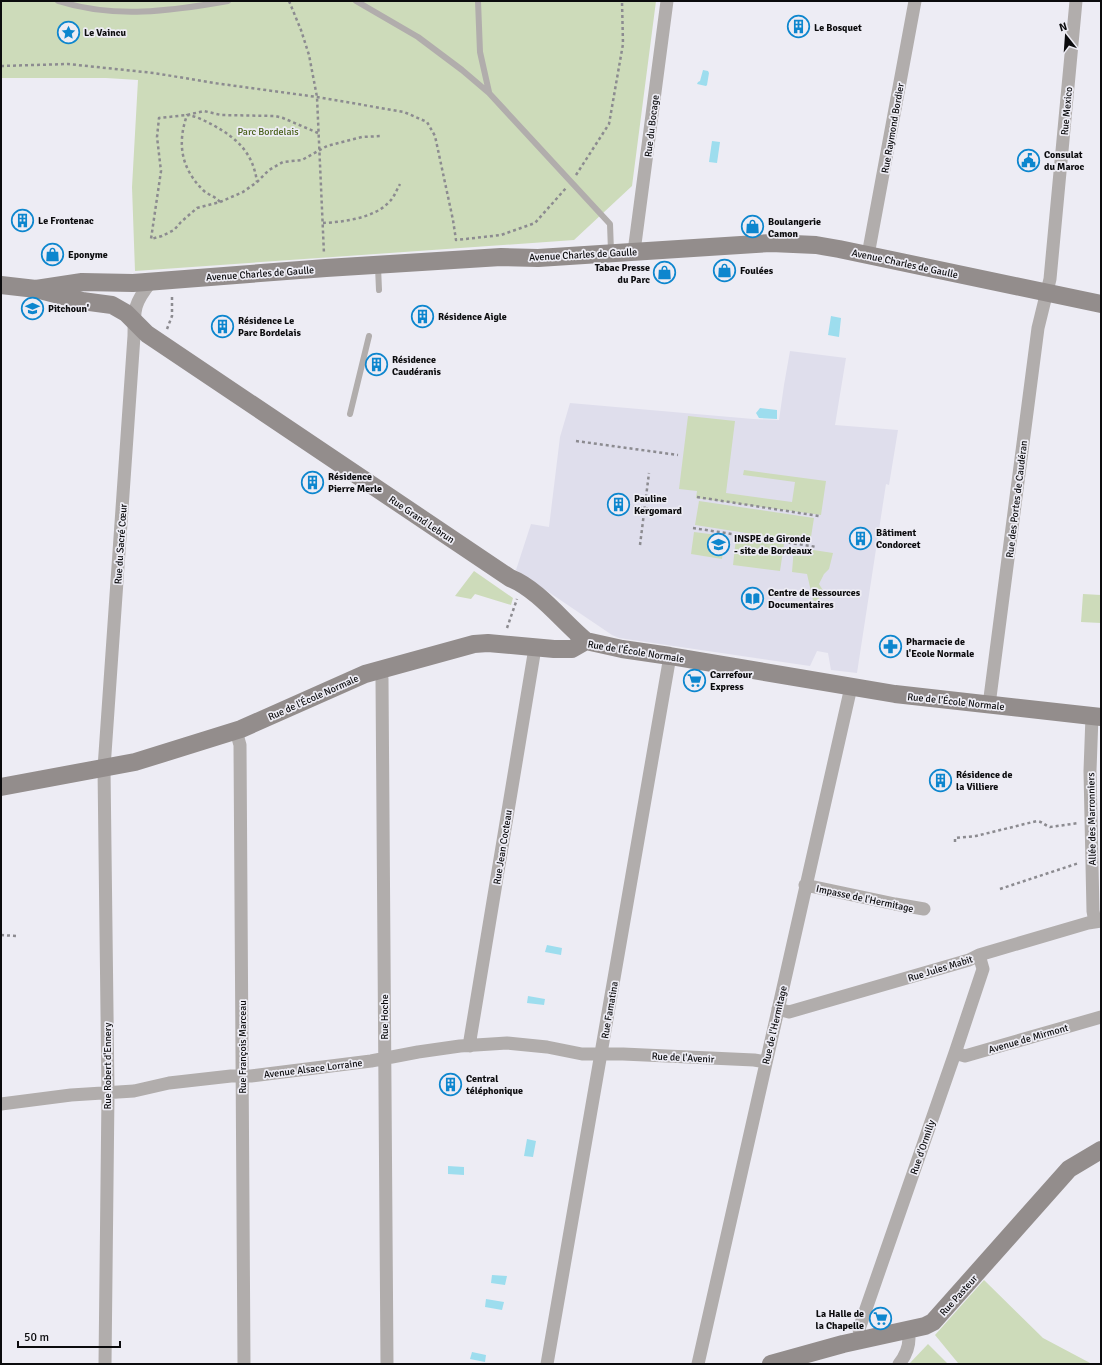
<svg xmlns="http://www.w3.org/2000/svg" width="1102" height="1365" font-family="Signika,sans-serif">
<rect width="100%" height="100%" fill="#edecf4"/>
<path fill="#dfdeec" d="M790,351L846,358L835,425L898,430L889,485L886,484L857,673L831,670L828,653L817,651L810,666L619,638L612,635L516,570L531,524L549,527L560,437L570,403L753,419L779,420L784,385Z"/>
<path fill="#cddbba" d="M1,1H656L632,186L574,240L135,271L132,187L138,80L106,78H1Z
M688,416L735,421L726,493L792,502L795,482L743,475L744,470L826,481L821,515L696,498L697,491L679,489Z
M699,501L814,518L810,543L695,525Z
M694,532L725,536L722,559L691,554Z
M736,538L784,544L780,571L733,565Z
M794,547L833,553L829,569L824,574L819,584L824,592L816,602L813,600L807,574L792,572Z
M474,571L513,598L511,605L475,594L471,599L455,596Z
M1083,594L1101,595V623L1081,622Z
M984,1280L1043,1338L1092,1364H960L958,1363L935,1335Z
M928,1344L948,1364H909Z"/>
<path fill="#9dddee" d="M703,70L708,71L709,73L707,85L706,86L697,84L698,82L700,81Z
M712,141L720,142L717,163L709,162Z
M831,316L841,318L839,337L828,335Z
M760,408L777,410V419L759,418L756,413Z
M547,945L562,948L561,955L545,952Z
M528,996L545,999L544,1005L527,1003Z
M527,1139L536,1141L533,1157L524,1156Z
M448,1166L464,1167V1175L448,1174Z
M492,1275L507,1276L505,1285L491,1283Z
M486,1299L504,1302L502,1310L485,1307Z
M472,1352L486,1355L485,1362L470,1359Z"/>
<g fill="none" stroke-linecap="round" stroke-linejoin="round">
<path stroke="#8c8b90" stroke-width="2.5" stroke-dasharray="3 3" stroke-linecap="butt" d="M289,1L301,30L309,55L317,97L324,254
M1,66L68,64L154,73L214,83L317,97L404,112L427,122L435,136L453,220L456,240L501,235L535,223L566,188
M318,133L283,118L275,116L221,115L204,111L187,115L159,118L157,137L161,171L151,239L162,236L174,230L181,222L197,208L220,202L243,192L257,182L269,170L283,162L302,160L327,146L362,137L381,136
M576,175L609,124L623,44L622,1
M220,202C215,196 208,195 203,190C181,168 177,144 187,115C196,116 205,121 213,125C238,139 253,153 257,182
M323,223C343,222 374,218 388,203C394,198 396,191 400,184
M167,329L172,316V295
M576,441L678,455
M697,497L819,516
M633,507L672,511
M693,528L817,547
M640,545L649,473
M507,628L517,599
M955,842V838L976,836L1037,821C1043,822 1044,825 1050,827L1079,823
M1000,889L1079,863
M1,935L16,936"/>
<path stroke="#b1adac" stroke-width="6" d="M58,1C114,19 171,11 228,1
M356,1L418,37L462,70L489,93L610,224L611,251
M478,1L480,52L489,92
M378,267L379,290
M350,414L369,336"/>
<path stroke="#b1adac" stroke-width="13" d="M635,251V244L667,1
M868,255L915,1
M380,670L382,679L387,1364
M989,705L1038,328L1050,279L1076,1
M1092,716L1090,771L1093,911L1095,922
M236,731L240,745L244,1364
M805,885L895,904L924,909
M778,1009L789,1012L969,960L979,955L1088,923L1101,921
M470,1046V1040L535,648
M955,1053L965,1056L1101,1017
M1,1104L71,1095L134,1091L169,1083L231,1076H251L371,1061L418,1052L460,1046L507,1043L547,1047L582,1054H623L754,1060L766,1062
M861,1339L859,1329L955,1053L983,969L979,955
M105,1364L108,1093L104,768L134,336C134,309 134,303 151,282
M547,1364L670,656
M698,1364L851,687
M899,1364C907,1354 911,1343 908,1330"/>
<path stroke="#938d8c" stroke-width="18" d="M1,285L36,289L82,301L112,305L126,313L147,334L510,578C538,589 563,622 586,641
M36,289L82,282L133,283L326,268L501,257L538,258L771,243L816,245L839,249L1101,304
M1,787L135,762L241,729L365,674L474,644L488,643L554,649H572L586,641L622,649L670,656L895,694L1101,717
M771,1364L843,1344L925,1326L933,1322L1069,1169L1101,1150"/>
</g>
<defs>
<symbol id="building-ring" viewBox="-11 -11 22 22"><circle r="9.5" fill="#edecf4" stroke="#0d86ce" stroke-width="1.5"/><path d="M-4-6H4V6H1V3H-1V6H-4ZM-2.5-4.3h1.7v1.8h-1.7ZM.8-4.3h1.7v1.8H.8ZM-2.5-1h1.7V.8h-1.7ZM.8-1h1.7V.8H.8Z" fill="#0d86ce"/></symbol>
<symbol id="sight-ring" viewBox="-11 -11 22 22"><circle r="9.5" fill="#edecf4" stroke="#0d86ce" stroke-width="1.5"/><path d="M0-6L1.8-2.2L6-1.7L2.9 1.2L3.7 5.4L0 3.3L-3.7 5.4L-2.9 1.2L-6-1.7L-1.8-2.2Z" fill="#0d86ce"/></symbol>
<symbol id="civic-ring" viewBox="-11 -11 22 22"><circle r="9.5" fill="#edecf4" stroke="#0d86ce" stroke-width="1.5"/><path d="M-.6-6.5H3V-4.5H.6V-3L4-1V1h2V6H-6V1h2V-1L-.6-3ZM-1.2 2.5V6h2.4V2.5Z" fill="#0d86ce"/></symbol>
<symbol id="shop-ring" viewBox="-11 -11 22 22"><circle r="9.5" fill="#edecf4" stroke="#0d86ce" stroke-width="1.5"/><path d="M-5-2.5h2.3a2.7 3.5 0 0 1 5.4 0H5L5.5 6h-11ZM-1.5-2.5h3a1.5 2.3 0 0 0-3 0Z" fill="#0d86ce"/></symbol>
<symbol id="school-ring" viewBox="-11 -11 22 22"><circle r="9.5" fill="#edecf4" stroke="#0d86ce" stroke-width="1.5"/><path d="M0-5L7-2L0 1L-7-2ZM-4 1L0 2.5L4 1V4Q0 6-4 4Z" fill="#0d86ce"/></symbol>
<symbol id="university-ring" viewBox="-11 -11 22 22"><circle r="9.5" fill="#edecf4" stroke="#0d86ce" stroke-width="1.5"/><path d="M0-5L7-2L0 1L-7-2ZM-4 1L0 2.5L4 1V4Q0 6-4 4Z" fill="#0d86ce"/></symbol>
<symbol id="library-ring" viewBox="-11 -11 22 22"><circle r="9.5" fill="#edecf4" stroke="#0d86ce" stroke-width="1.5"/><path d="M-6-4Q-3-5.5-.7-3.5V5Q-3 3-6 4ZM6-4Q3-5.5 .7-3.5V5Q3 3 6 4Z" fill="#0d86ce"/></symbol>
<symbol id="pharmacy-ring" viewBox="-11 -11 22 22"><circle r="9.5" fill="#edecf4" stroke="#0d86ce" stroke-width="1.5"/><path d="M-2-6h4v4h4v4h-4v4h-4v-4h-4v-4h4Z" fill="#0d86ce"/></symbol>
<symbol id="supermarket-ring" viewBox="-11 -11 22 22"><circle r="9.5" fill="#edecf4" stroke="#0d86ce" stroke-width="1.5"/><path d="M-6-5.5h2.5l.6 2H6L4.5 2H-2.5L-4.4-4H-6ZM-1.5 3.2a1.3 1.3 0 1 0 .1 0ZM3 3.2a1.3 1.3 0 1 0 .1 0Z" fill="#0d86ce"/></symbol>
</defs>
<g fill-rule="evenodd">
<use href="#building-ring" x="786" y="14" width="25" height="25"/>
<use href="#sight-ring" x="56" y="20" width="25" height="25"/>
<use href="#civic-ring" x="1016" y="148" width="25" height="25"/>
<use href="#building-ring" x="10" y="208" width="25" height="25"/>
<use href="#shop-ring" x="740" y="214" width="25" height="25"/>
<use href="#shop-ring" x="40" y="242" width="25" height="25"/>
<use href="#shop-ring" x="712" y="258" width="25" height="25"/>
<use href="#shop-ring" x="652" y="260" width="25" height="25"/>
<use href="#school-ring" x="20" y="296" width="25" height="25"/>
<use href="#building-ring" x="410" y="304" width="25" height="25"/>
<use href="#building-ring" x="210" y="314" width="25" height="25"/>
<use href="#building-ring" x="364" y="352" width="25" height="25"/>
<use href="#building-ring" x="300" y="470" width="25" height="25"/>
<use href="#building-ring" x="606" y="492" width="25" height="25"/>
<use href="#building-ring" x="848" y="526" width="25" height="25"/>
<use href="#university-ring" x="706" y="532" width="25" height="25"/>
<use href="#library-ring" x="740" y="586" width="25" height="25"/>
<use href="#pharmacy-ring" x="878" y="634" width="25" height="25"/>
<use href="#supermarket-ring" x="682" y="668" width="25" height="25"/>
<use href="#building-ring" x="928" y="768" width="25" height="25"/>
<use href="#building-ring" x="438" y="1072" width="25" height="25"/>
<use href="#supermarket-ring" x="868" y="1306" width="25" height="25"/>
</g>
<g text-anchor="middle" stroke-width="3.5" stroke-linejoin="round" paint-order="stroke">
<g font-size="10" font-weight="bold" fill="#0b0b0d" stroke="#edecf4" text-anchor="start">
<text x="814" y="31">Le Bosquet</text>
<text x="84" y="36">Le Vaincu</text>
<text x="1044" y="158">Consulat<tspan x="1044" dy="12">du Maroc</tspan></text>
<text x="38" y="224">Le Frontenac</text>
<text x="768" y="225">Boulangerie<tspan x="768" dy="12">Camon</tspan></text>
<text x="68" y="258">Eponyme</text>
<text x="650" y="271" text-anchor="end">Tabac Presse<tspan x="650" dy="12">du Parc</tspan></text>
<text x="740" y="274">Foulées</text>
<text x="48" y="312">Pitchoun'</text>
<text x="438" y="320">Résidence Aigle</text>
<text x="238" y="324">Résidence Le<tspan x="238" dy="12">Parc Bordelais</tspan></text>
<text x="392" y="363">Résidence<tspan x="392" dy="12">Caudéranis</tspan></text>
<text x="328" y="480">Résidence<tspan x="328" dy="12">Pierre Merle</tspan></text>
<text x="634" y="502">Pauline<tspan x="634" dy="12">Kergomard</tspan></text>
<text x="876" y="536">Bâtiment<tspan x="876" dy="12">Condorcet</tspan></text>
<text x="734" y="542">INSPE de Gironde<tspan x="734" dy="12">- site de Bordeaux</tspan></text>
<text x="768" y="596">Centre de Ressources<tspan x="768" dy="12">Documentaires</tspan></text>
<text x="906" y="645">Pharmacie de<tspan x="906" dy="12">l'Ecole Normale</tspan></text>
<text x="710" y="678">Carrefour<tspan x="710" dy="12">Express</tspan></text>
<text x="956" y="778">Résidence de<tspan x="956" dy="12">la Villiere</tspan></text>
<text x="466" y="1082">Central<tspan x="466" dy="12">téléphonique</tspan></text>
<text x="864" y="1317" text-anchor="end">La Halle de<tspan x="864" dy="12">la Chapelle</tspan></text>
</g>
<g font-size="10" fill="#0b0b0d" stroke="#edecf4">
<text transform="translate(1066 111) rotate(-85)" y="4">Rue Mexico</text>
<text transform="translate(651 126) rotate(-83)" y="4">Rue du Bocage</text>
<text transform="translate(892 128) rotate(-80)" y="4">Rue Raymond Bordier</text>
<text transform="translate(583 254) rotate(-3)" y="4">Avenue Charles de Gaulle</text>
<text transform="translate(905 263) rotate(12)" y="4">Avenue Charles de Gaulle</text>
<text transform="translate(260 273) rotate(-4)" y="4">Avenue Charles de Gaulle</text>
<text transform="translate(1016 499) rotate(-83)" y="4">Rue des Portes de Caudéran</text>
<text transform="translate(422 519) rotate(34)" y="4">Rue Grand Lebrun</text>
<text transform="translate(120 544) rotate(-86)" y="4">Rue du Sacré Cœur</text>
<text transform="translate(636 651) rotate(9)" y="4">Rue de l'École Normale</text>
<text transform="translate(313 697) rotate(-24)" y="4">Rue de l'École Normale</text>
<text transform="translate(956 701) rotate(6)" y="4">Rue de l'École Normale</text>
<text transform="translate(1091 819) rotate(-91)" y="4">Allée des Marronniers</text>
<text transform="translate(502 847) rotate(-81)" y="4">Rue Jean Cocteau</text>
<text transform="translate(865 898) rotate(12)" y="4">Impasse de l'Hermitage</text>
<text transform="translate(940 968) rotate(-17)" y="4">Rue Jules Mabit</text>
<text transform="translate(609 1010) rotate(-80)" y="4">Rue Famatina</text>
<text transform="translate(384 1017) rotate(-90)" y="4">Rue Hoche</text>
<text transform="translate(774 1025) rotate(-77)" y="4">Rue de l'Hermitage</text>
<text transform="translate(1028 1038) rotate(-16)" y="4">Avenue de Mirmont</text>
<text transform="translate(242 1047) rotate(-90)" y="4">Rue François Marceau</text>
<text transform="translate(683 1057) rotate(3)" y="4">Rue de l'Avenir</text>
<text transform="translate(107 1066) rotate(-90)" y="4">Rue Robert d'Ennery</text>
<text transform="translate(313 1068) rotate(-7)" y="4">Avenue Alsace Lorraine</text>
<text transform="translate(922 1147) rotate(-71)" y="4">Rue d'Ormilly</text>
<text transform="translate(958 1295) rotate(-48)" y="4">Rue Pasteur</text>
</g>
<g font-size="10" fill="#485f19" stroke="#edecf4">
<text x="268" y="135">Parc Bordelais</text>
</g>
</g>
<rect width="1102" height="1365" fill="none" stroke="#0b0b0d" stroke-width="4"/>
<g transform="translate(1066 36) rotate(343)" stroke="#edecf4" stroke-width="3" paint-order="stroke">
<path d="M0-3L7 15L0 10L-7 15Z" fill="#0b0b0d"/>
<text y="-6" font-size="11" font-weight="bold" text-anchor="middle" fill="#0b0b0d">N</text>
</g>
<path d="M18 1341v6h102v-6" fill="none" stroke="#0b0b0d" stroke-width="2"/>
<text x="24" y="1341" font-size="12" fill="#0b0b0d" stroke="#edecf4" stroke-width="3" paint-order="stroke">50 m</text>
</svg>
